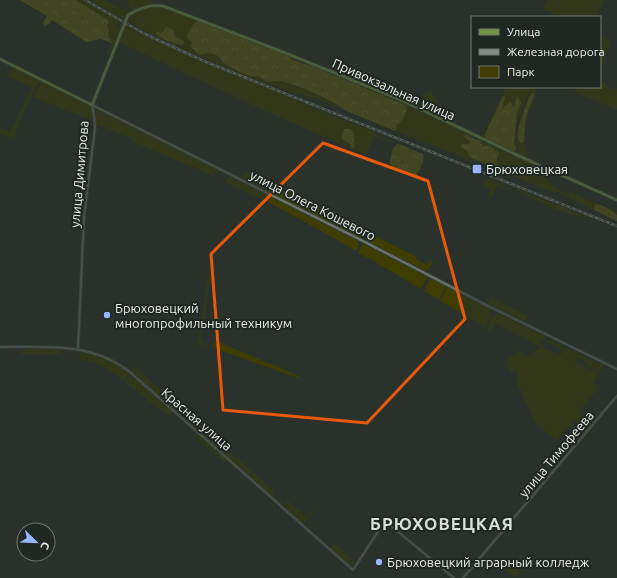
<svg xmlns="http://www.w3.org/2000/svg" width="617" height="578" font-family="Ubuntu,sans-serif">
<defs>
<pattern id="forest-crowns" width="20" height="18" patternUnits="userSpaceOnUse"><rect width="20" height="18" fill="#5e5e18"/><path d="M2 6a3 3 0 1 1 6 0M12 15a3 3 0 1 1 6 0" fill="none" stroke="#75753a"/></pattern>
</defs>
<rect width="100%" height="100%" fill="#2a322c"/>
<path fill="#3e3e03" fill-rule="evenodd" d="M76,0H83L119,20L117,25L120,30L110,55L107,54C110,46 114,43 108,36V32L107,26L109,22L108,20Z
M90,0H104L122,9H125L126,7L127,16L125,20Z
M128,0H150L154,3L152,5L133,10L129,8Z
M548,0H604L597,17H561L543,9Z
M152,7H158L163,8L199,21L196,22L190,40L192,42L191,47L204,54C211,52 218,54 221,61L258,76L264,81H282L303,88L337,104L344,110C336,107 327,103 319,100C304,95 289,92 275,87C224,69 175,47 127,21C133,12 143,10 152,7ZM167,27L173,29L175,37L182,40L179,45L156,34L161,33Z
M126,25L156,40L202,62L271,89L341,119L375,132L374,134L391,141L390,143L374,136L366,155L261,109L119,42Z
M600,36L611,41C607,53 595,73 605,84C608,87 613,88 617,89V110L575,92L576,87H600Z
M331,66L413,103L430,91L447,115L443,119L332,71Z
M12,67L39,81L20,119L15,136L13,138L0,133V128L10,132L32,87L8,77Z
M43,83L90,106L92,108L93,120H91L33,97L40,84Z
M506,87H532C521,112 512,126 517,154L482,138Z
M533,87H534V89L537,90C534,100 528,111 526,121C523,134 525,147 529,160L519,155C513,128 523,111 533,87Z
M406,105L481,141L530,163L542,180L556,192H552L511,175L512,174L511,172C504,168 494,166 498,156C495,149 489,144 483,147L481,142L468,136L466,140L469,142V143L465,144C466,150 469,157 474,160C476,161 479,161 481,163L476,161L475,162L395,131L397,130L396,125C402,121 408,113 406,105Z
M99,110L216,169L214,176L134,142L133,139L96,124L95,113L96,111Z
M532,164L535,165C546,180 551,187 569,195L570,192L617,212V221L609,218L554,190L543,180Z
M245,171L311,204L308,212L242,178Z
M230,177L358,241L359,245L356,251C313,226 270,202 225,182Z
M488,178L502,185L509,191L497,186L491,199L488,198L491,189L483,186L485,180H487Z
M515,188L590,218C563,214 537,203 515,188Z
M313,205L366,231L362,239L310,213Z
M369,233L417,257L416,259L427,265L430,260L432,262L429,269L426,271L365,240Z
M364,244L427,277L421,289L372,260L358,253L362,245Z
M209,275H211L201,341L207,344L206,346L198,343L208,276Z
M430,278L446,286L439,300L424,291Z
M447,287L490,309L491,314L486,327L440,301Z
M491,297L526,315L528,314L525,321L488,303Z
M497,313L546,337L545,339L542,338L540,343L543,345L542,347L561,355L563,350L547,342L548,339L599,364L600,363L604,365L600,372L586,365L587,362L577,357L574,362L598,373L593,384L598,388L579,413L588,420L592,415L596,419L586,431L578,426L579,424L574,420L571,424L579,430L580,429L584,433L580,437L578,435V434L569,426L557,441L536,424L517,383L518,374L515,370L511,374L506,361L519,350L526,357L541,347L495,323L491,331L488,330C490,324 491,315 497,313Z
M214,340L221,343L299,376L298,378L211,347Z
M48,348L50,349H59V354L22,355V351L24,349Z
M80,351C99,356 112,361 129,373L124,381L106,368L95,363L79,359Z
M135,367L186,413L185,416L183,417L181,416L132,373V371Z
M132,376L173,412L169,416L126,383L130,377Z
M188,415L216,440L213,444L187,422Z
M196,433L228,460L225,463L193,435Z
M217,441L252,471L247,475L215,446Z
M253,472L275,492L272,496L250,477Z
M288,501L306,517L315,507L316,508L303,524L297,518V517L284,505Z
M335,544L356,563C354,565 353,566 350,565L331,549Z
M508,558L521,571L515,578L501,566Z"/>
<path fill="url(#forest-crowns)" d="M20,0H76L108,20L109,22L107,26L109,30L108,36L111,40L112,43L101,39L86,42L52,20L51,22L45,26L43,23L47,16Z
M199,21L291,57V59C294,61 295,60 298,61C302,63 302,64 307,64L406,105C408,113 403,121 396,126L397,129L395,131L344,110L337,104L303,88L282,81H275L270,82H267L258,76H250L240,72L223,63L220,58L214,54L208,53L204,54H198L191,47L192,42L187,38V36C190,30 192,23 199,21Z
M165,27C172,27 175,31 175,37L184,41V44L182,45C173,44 163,39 156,34V33L157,32L161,33L163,32Z
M532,94H534V96L526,116L524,141L522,143H520C514,132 522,119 525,109C527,104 528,98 532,94Z
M503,96H505V97L502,107V109L510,102L512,104L511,107H513L515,104L517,97L519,98L521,103L517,112L514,142L516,150L514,151H513L508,148L502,146L488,140L485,136L486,132Z
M344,129H349L353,131L355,146L354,148L351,147L349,143L342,139V135Z
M466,135L481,142L483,147C488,145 492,145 495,151H498L499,154C492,165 504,167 511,172L512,175L473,159L470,157L466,150L461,147V145L462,144H467L469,143V141L464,138V136Z
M397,144H399L423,154C425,160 420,171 416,176L393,167L390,164C390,157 392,148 397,144Z
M596,204C601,205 608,208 612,211C614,213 615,214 617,215V221L595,210L594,208Z"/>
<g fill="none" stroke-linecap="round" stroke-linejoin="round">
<defs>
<path id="minor" d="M92,105L363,241L486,305L617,369
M0,347C46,347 93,342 131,373L353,570L385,521L454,578
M78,349L84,217L95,128L94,116L92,105
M463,578L617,396"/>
<path id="major" d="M0,59L92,105L128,15C138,9 151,4 163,6L283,52L401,100L519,156L617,200"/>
</defs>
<use href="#minor" stroke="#464d48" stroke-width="3.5"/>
<use href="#major" stroke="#464d48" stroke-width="4"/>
<use href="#minor" stroke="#6a736c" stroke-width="2"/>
<use href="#major" stroke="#6f9645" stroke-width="2.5"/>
<defs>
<path id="rail" d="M85,0L145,34L206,62L617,226"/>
</defs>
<use href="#rail" stroke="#868d88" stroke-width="2.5"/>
<use href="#rail" stroke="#202823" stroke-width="1" stroke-dasharray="3" stroke-linecap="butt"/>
</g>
<path d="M0 0H617V578H0ZM323,143L428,181L465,319L367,423L223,410L211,254Z" fill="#2a322c" fill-opacity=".55" fill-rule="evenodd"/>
<path fill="none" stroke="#e8590c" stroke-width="3" stroke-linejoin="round" d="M323,143L428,181L465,319L367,423L223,410L211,254Z"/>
<g fill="#96b6fd" stroke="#202823" stroke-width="1.5">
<rect x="472" y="164" width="10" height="10" rx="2"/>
<circle cx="107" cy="315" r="4"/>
<circle cx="379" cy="562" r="4"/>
</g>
<g text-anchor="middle" stroke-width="4" stroke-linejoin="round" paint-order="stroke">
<g font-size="13" fill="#e8ede9" stroke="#202823">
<text transform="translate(394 89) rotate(24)" y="5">Привокзальная улица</text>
<text transform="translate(79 174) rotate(-85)" y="5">улица Димитрова</text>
<text transform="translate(313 205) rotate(27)" y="5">улица Олега Кошевого</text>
<text transform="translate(197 419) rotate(41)" y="5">Красная улица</text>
<text transform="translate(556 454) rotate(-50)" y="5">улица Тимофеева</text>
</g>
<g font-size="13" fill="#e8ede9" stroke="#202823" text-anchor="start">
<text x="486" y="174">Брюховецкая</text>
<text x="115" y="313">Брюховецкий<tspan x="115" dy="15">многопрофильный техникум</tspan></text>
<text x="387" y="567">Брюховецкий аграрный колледж</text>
</g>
<g font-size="17" font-weight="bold" letter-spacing="1" fill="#d6e1d9" stroke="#202823">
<text x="442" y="530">БРЮХОВЕЦКАЯ</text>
</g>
</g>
<rect x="471" y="16" width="130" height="72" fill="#202823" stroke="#707772"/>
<rect x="479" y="29" width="20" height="6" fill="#6f9645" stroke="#707772"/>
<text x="507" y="36" font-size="12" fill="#e8ede9">Улица</text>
<rect x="479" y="49" width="20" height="6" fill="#868d88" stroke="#707772"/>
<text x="507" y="56" font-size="12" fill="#e8ede9">Железная дорога</text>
<rect x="479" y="66" width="20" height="12" fill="#3e3e03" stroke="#707772"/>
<text x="507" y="76" font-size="12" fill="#e8ede9">Парк</text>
<g transform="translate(36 542) rotate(113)"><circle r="19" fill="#202823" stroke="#707772"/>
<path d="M0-3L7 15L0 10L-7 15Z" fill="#96b6fd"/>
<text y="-6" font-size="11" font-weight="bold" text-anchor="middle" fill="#e8ede9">С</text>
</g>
</svg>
